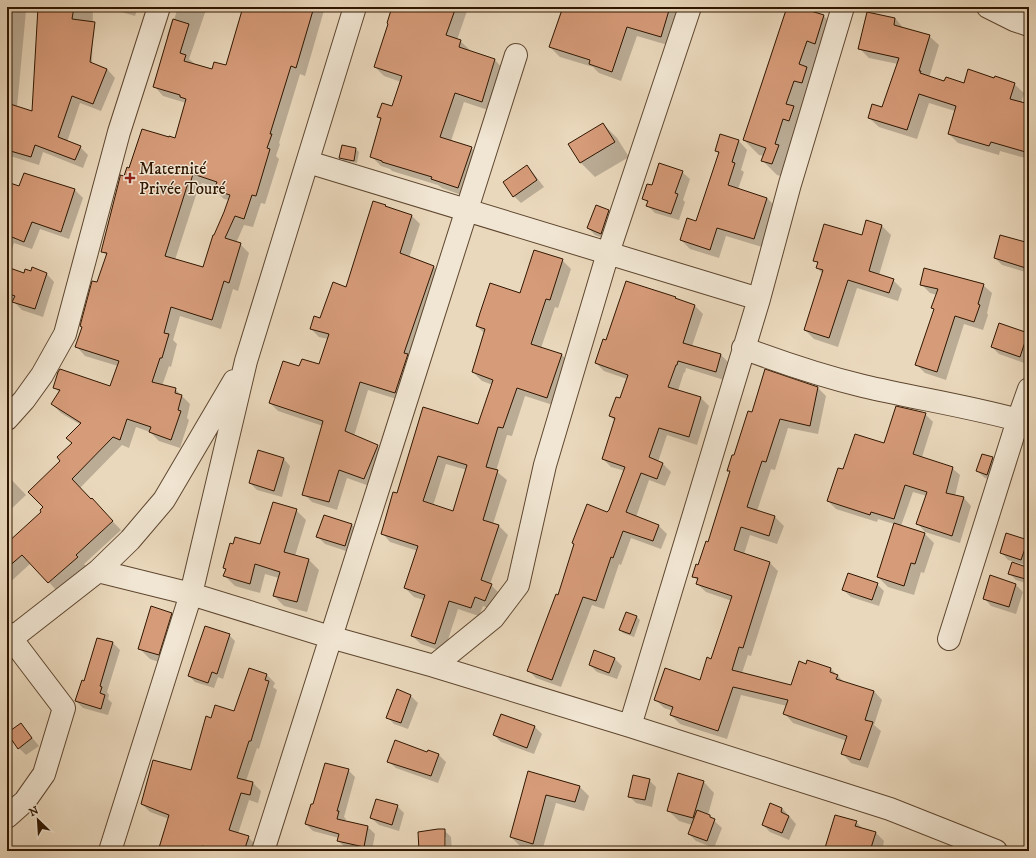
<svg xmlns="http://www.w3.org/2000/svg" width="1036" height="858" font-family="'IM FELL DW Pica',serif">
<rect width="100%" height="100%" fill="#ead8bc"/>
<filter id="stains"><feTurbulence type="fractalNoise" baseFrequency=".005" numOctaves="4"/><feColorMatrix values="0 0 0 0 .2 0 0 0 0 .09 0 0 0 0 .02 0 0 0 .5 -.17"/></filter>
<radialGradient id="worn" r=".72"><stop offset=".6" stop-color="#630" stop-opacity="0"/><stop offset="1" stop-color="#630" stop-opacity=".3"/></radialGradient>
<path fill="#0003" fill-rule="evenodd" d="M7,7H93L92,64L107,69L115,78L101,111L80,103L67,142L80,147L88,155L83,168L43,152L39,165L10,156L7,163ZM23,8L39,10L33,113L17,107L26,11Z
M114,7H138L135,16L118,11Z
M178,7H207L189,59L195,64L213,70L227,67L244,7H325L305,76L300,74L279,143L280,144L276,156L279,159L265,204L261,203L253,227L244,225L236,243L240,244L249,253L238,291L233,289L221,329L180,316L173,340L177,344L171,367L169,366L162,386L175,389L190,404L187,418L189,420L180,448L159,441L150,432L136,427L129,448L122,445L80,488L121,530L84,564L86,566L58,592L31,563L7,585V540L9,542L43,512L61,461L73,443L81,425L61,413L52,404L59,392L54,387H111L118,366L85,356L77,347L107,256L102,251L125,178L130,169L169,139H176L186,103L163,96L155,87L169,38L167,36L172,20H174ZM202,183L216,187L215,190L224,199L229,200L204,268L175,260L197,192H199Z
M393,7H465L464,9L467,11L457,40L460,41L470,50L469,52L495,60L504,70L491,111L464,102L451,141L471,148L481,157L467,197L442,188L438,185L392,171L390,169L381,166L371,156L381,120L378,117L392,107L401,82L384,76L375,67Z
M551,7H683L671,46L637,36L621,81L599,73L593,67L560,57L550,47L561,10Z
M788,7H795L824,16L838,31L787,178L777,175L762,160L764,156L759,155L744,140Z
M895,18L904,29L929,36L939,45L929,78L945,83L964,84L995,79L1014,84L1024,93L1021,103L1029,105V159L1000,151L999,155L958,143L949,134L955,111L929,103L917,139L879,127L869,118L883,109L898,64L869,58L860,49Z
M603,124L617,138L629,157L595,177L581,163L569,144Z
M739,141L747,150L741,170L744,172L738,189L767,198L776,207L762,247L726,236L719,258L690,249L681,240L697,222L719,154L716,151Z
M343,146L356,149L359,152L357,163L344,161L340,157Z
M527,166L534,174L544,187L521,203L514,196Z
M682,172L690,179L683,200L685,202L679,220L655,213L648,206V203L643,198L652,187Z
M24,174L75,190L83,198L69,239L40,229L32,249L14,243L7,264V183L20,187Z
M1029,190V199L1027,197Z
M385,206L388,208L412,216L420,224L409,258L434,267L442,275L403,401L368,390L354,436L377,446L385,454L372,487L347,478L337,510L312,502L304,494L323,426L278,411L270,403L300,367L319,366L328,339L319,337L311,329L347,288Z
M609,211L616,218L608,240L595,235L588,228Z
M882,226L891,235L879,275L893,280L902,289L898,301L857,288L838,347L814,339L805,330L823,274L817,268L818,264L815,260Z
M1029,244V273L1002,265L995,258Z
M562,260L571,269L558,308L555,307L541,348L562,355L571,364L556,406L525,396L512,436L507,435L496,471L507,480L493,524L499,526L508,535L490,584L500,594L494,610L483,606L479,616L458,609L444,652L421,644L412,636L424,600L414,597L405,588L418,551L390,542L382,533L398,495L424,408L479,426L493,385L482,381L473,372L485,334L477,326L521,294ZM446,464L467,470L454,512L433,506Z
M7,268L24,274L46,273L54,282L43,317L22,310L14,302V301L7,299Z
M921,284L983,285L992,293L987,313L988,315L983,330L964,324L946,380L925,373L917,365L935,310L932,308L937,295L930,293Z
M675,297L678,300L695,306L703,314L692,346L721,355L729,363L724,380L686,368L685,373L684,372L678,391L701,398L709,406L697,445L667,435L658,462L663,464L671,472L665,486L649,480L636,517L658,525L667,534L661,549L631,538L621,565L619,564L604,609L592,605L561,687L536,678L528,670L558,596L607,513L610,511L625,471L611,467L603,459L615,421L610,416L620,399L627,379L604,371L596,363L607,342Z
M1027,334L1029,335V357L1027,364L999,354L992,347Z
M818,388L826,396L818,434L788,428L775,470L771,469L757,511L775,517L784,526L777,544L750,535L744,554L769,562L778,571L751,656L748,655L742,673L792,686L807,665L831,669L844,682L874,691L882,700L874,725L881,731L868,768L851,763L843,754L847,741L793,723L785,714L787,706L741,695L727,739L680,724L671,715L673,711L664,708L655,699L701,681L712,660L732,601L706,592L697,584L698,581L694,577L708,543L730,472L728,470L753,414Z
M925,414L933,422L922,457L952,468L960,475L955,496L964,498L971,506L960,543L925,532L918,524L927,496L913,492L901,526L925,534L934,543L924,573L921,572L914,595L888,587L878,577L894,524L878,519L877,522L836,509L828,501L844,471L885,445Z
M283,458L290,466L282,497L257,490L250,483Z
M992,458L1000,466L995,481L985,478L977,471Z
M7,475L26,495L7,513Z
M296,510L306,520L295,556L309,560L319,570L307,612L284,606L274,596L279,578L265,574L260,593L235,586L225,576L226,570L224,567L261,546Z
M324,516L352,525L359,532L352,553L325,544L317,536Z
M1027,541L1029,542V566L1008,560L1001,552Z
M1029,569V584L1016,580L1009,573Z
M877,584L884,591L879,606L851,597L843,590Z
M1016,585L1023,592L1016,614L991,606L984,598Z
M626,613L637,617L640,620L634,637L623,633L620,630Z
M171,614L182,625L170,666L150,659L139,648Z
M229,635L235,641L223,679L218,677L214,688L195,682L189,676Z
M113,643L120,650L107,692L109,695L108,699L112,703L108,715L83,708L76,701L84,682Z
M614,658L622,666L617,679L597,672L590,665Z
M267,675L275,683L273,687L277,690L259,749L257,748L246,781L253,783L261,791L258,803L249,800L238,834L248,837L256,845L254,851H159L169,819L150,812L142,804L191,771L211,719L235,713Z
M411,696L418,703L408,729L394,724L387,717Z
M21,724L39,746L26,755L19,748Z
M535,727L542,734L534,754L501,742L494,735Z
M7,742L11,747L7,750Z
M428,751L439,755L446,762L438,783L396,768L388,761L427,753Z
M348,770L355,777L344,817L346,819L345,822L368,827L375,834L372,851H358L346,848L338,841L339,838L313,831L306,824L313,805Z
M529,773L579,786L589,796L584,811L556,803L542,851H536L520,846L511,837Z
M649,780L656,787L652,807L636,803L629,796Z
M703,781L714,793L708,815L722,828L714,848L696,841L689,834L692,825L679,821L668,810Z
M397,806L404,813L399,831L379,825L371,818Z
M782,808L796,824L789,840L770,832L763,825Z
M856,822L863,829L876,833L884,841L882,851H826Z
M444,830L451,837L452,851H446V837H444V851H420Z
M615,848L633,851H614Z"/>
<path fill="#d69b79" stroke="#2f1600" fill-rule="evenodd" d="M38,7H74L72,19L95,22L90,62L107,69L93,104L72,96L58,137L81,146L75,160L35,145L31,157L7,150V103L32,111Z
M243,7H314L296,68L291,66L270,134H272L267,148L270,149L256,196L252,195L244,219L235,216L225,238L241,243L229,283L224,281L212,320L171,307L164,333L169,334L162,358H160L152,382L176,388L175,393L182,395L178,410L181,411L171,440L149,432L151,427L127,419L120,440L113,437L72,479L91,499L92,498L113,521L76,555L78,557L48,583L22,555L7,568V543L41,512L40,510L43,507L28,492L60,461L57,457L72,443L66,438L81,423L51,404L60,390L53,388L58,372L60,369L110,386L119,361L75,347L82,327L80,326L92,281L97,282L107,253L101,252L120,177V175L124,176L127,167L129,168L142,129L169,137V136L175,138L186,99L180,97V95L153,87L173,19L189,24L180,53L186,55L184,61L212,69L214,62L226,65ZM193,174L217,182L214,190L230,195L224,212L214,235H213L203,267L165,256L188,183L190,184Z
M392,7H456L446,35L461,40L459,47L495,59L482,102L455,93L440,137L472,147L458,188L431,179L432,177L382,162V161L370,157L381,118L377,117L382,103L392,106L402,76L374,67L388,24L387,23Z
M563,7H670L661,37L627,27L612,72L589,64L590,60L549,47Z
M787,7H798L824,15L815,44L807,41L799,64L807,67L802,83L794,81L786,104L794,106L789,121L783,119L775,144L779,145L772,164L761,161L766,148L743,140Z
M867,12L895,18L894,25L930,35L919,71H921L920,73L944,81L946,77L964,83L968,69L994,78L995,76L1015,83L1010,99L1029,104V153L991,142L989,146L948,134L956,106L919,94L907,130L868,118L872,104L882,107L899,58L858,49Z
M603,123L615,142L580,163L568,144Z
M720,134L739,140L732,162L735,163L728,185L767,198L754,239L717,228L710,250L680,240L687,218L696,221L719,152L715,151Z
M342,145L356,148L354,161L339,158Z
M659,163L683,171L675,193L678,194L671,214L646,206L648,201L642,199L647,184L652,185Z
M527,165L537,180L513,197L503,182Z
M24,173L75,189L61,232L32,222L24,242L7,235V182L19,186Z
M373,201L386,205L385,206L412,215L400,253L434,266L404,353L408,354L395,393L360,382L345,431L378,445L364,479L339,470L329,502L302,495L323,421L269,403L283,361L299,366L302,359L319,364L329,334L310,329L314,316L320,318L333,282L346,287Z
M596,205L609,210L601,234L587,228Z
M866,220L882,225L869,271L894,279L889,293L848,280L829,338L804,330L823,270L816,268L818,262L813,261L824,224L862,235Z
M1000,235L1029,243V269L994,258Z
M534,250L563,259L550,300L546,299L531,344L562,354L547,398L517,388L503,428L498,427L486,467L498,470L483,520L499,525L481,580L492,584L485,601L475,597L471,608L449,601L435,644L411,636L425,595L404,588L418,546L381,534L393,492L397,493L423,407L478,424L493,380L472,372L485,329L476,326L480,313L490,283L520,293ZM438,456L467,465L453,511L423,501Z
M7,267L24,273L25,269L31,271L32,267L47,273L35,309L12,302L15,296L7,293Z
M924,268L984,284L978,304L980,305L974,322L955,316L937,372L915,365L934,309L931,308L938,289L920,285Z
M626,281L676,297L675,298L695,305L683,343L721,354L716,372L678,361L677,365H676L668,387L701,397L689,437L659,428L649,457L663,463L657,479L641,473L626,512L659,525L653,541L623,531L613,558L611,557L596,601L583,597L552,680L527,671L556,594L558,595L574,544L572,543L587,504L607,512L609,510L625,467L602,459L615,418L609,416L616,397L620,398L628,375L595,363L603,339L606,340Z
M999,323L1028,333L1020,357L991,347Z
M765,369L818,387L810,426L780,419L766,462L762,461L756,479L747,507L775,516L769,536L741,527L734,550L770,562L743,648L739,647L732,670L791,685L799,661L806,664L807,660L831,668L830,672L838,675L836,679L874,691L865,720L873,722L860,760L841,754L847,736L783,714L788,700L733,687L718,731L670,715L673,707L654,700L665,668L700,680L707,657L711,659L732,596L696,584L698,578L692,577L696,564L698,565L706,541L708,542L730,471H727L732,455H734L748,411L752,412Z
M896,406L926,413L913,454L953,467L946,493L964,497L952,536L916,524L927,492L905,485L894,519L871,512L870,515L827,501L838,468L843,469L855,434L884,443Z
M258,450L284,458L274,491L249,483Z
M982,454L993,457L987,475L976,471Z
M273,502L297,509L284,552L309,559L297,602L273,596L280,572L255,564L250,584L223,576L226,569L223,568L230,543L233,544L235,537L260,544Z
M324,515L352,524L345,546L316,537Z
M894,523L925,533L915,564L911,563L904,586L877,577Z
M1006,533L1028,540L1021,560L1000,553Z
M1012,562L1029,568V580L1008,574Z
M848,573L878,583L872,600L842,590Z
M990,575L1016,584L1009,607L983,599Z
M151,606L172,613L159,655L138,649Z
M626,612L637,616L630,634L619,630Z
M205,626L230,634L217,674L212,672L208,683L188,676Z
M97,638L113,642L100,686L102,687L100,693L105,695L101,709L75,701L82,680L84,681Z
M594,650L615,658L609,673L589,665Z
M249,668L267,674L265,680L269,681L251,741H249L237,778L253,782L250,795L241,793L229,830L249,836L244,851H219L202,846L200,851H158L169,815L141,804L153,760L191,770L206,716L211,718L215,705L234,711Z
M397,689L411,695L401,723L386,718Z
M501,714L535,726L527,748L493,735Z
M21,723L32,738L18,749L7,733Z
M395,740L427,752L428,750L439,754L431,776L387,762Z
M325,763L349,769L337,811H339L337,819L368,826L364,847L337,841L339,834L305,824L311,804H313Z
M528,771L580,786L575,802L546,795L533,844L510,837Z
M678,773L704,781L693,818L667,811Z
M633,775L650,779L645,800L628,797Z
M376,799L398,805L392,825L370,818Z
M770,803L782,808L781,812L789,816L782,833L762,825Z
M697,810L710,815V817L715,819L707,841L688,834Z
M835,815L857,821L855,826L876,832L870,851H824Z
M438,829H445V851H419L418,832Z"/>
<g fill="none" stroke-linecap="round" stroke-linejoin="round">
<defs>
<path id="minor" d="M988,7L1014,20L1029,25
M308,162L759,299
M743,348C783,363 822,376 863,386C914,398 967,406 1018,420
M7,419L24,400L42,375L65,334L119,132L159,7
M98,571L191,594L330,637L434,666L630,726L890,809L996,851
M7,633L64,708L44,774L25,801L7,817
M949,639L1018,420L1029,389
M7,642L98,571L130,540L164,500L234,381
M434,666L493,618L518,585L545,465L608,253L690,7
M630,726L759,299L790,184L843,7
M110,851L191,594L246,361L355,7
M263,851C346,585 433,321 516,55"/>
</defs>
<use href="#minor" stroke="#5e462f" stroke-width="24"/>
<use href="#minor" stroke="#f1e6d3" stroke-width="22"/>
</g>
<path fill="#8f2418" stroke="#f1e6d3" stroke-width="1.5" d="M128 172h4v4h4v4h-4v4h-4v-4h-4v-4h4z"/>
<g text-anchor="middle" stroke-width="3" stroke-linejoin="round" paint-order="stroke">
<g font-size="17" fill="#2f1600" stroke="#f1e6d3" text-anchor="start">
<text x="139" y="174">Maternité<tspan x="139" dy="20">Privée Touré</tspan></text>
</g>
</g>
<rect width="1036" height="858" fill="none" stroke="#ead8bc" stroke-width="24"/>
<rect x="8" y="8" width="1020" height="842" fill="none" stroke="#2f1600" stroke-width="2"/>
<rect x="12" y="12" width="1012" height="834" fill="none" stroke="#2f1600"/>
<g transform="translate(38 820) rotate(335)" stroke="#f1e6d3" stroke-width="3" paint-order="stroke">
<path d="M0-3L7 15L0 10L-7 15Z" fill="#2f1600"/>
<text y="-6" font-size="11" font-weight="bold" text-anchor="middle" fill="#2f1600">N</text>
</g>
<rect width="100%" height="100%" filter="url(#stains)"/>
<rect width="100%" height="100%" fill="url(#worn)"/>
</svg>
